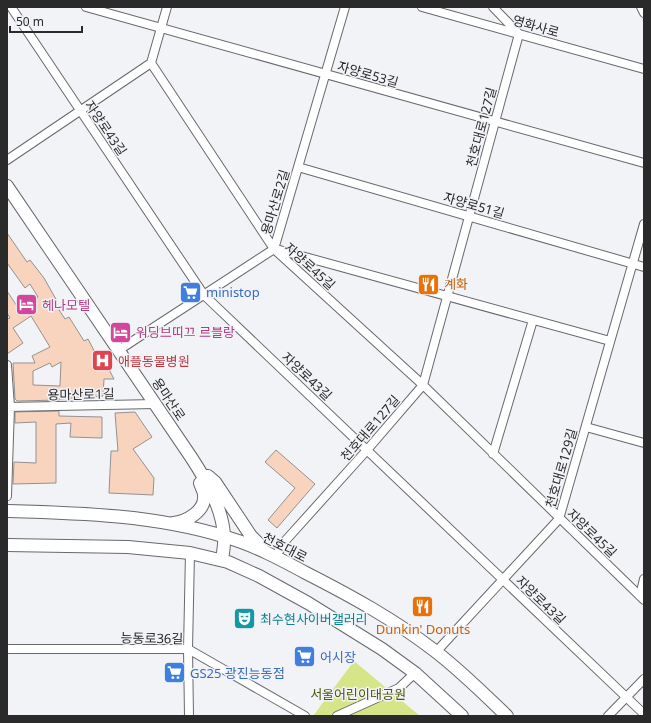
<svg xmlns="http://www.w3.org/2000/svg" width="651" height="723" viewBox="0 0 651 723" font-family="'Noto Sans','Noto Sans KR',sans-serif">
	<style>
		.green { fill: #d7e589 }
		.building { fill: #f8d4bf; stroke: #95918f; fill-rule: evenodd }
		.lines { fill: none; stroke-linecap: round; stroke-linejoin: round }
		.street-casing { stroke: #68696c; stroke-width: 10 }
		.primary-casing { stroke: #68696c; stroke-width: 14 }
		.street { stroke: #fff; stroke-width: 8 }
		.primary { stroke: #fff; stroke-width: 12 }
		.labels { text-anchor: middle; stroke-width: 3; stroke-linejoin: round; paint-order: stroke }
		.street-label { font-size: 13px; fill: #2a2a2b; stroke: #f2f3f7 }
		.food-label { font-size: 13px; fill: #c56008; stroke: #f2f3f7; text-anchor: start }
		.shop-label { font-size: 13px; fill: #366cbe; stroke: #f2f3f7; text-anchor: start }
		.hotel-label { font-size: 13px; fill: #b23c85; stroke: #f2f3f7; text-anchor: start }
		.health-label { font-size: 13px; fill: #be3a42; stroke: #f2f3f7; text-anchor: start }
		.culture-label { font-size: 13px; fill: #0d838f; stroke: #f2f3f7; text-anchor: start }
		.park-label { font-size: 13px; fill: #4e560c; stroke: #f2f3f7 }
	</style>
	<rect width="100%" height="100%" fill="#f2f3f7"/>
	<path class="green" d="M 354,661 L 420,716 L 313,716 Z"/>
	<path class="building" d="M 7,233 L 27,262 L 30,260 L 44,278 L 57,301 L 54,302 L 65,319 L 69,317 L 84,341 L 88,339 L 102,366 L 106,364 L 114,379 L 104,379 L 103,396 L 59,399 L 59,400 L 17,401 L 15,399 L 13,363 L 35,363 L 32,356 L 50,347 L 31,316 L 13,328 L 23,343 L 7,354 L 7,319 L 10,318 L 7,313 L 7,291 L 19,309 L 38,297 L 30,284 L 25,288 L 7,263 ZM 61,362 L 60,386 L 33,385 L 33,371 L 50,363 L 52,367 Z
		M 59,411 L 59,416 L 102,417 L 102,438 L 70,437 L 71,423 L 56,424 L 56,483 L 13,484 L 14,462 L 36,463 L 36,422 L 15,423 L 15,412 Z
		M 135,412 L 152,437 L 133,449 L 154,478 L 153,495 L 109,493 L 111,451 L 118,451 L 115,413 Z
		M 276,450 L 315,484 L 277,528 L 268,520 L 295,488 L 265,462 Z"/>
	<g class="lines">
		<defs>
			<path id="street" d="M 11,7 L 204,295 L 644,714
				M 86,7 L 644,163
				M 422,7 L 644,69
				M 641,7 L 644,13
				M 151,63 L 274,249 L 423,385 L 644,600
				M 7,160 L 151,63 L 167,7
				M 298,167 L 644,267
				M 276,249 L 610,341
				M 119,350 L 274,249 L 345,7
				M 7,365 L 10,407 L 7,496
				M 7,407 L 155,404
				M 586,427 L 644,443
				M 493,454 L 533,320
				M 275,557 L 286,540 L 367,450 L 423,385 L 519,34 L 493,7
				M 640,596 L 644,579
				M 7,649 L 188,649 L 305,716
				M 436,652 L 559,519 L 644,224
				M 189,716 L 188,649 L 190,553
				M 337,716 L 399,688 L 415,673
				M 608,716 L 644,679"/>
			<path id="primary" d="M 7,186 L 191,457 C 206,480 222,507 224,535 C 225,543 223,552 222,560
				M 208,476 L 215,482 L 251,536 L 262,547
				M 7,511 C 80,513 156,515 226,537 C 254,545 280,559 306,573 C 351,596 395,620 435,651 C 461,671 484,694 507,716
				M 173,523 C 186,522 206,511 204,495 C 204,491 201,487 200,483
				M 7,545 L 128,547 L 190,553 L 228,562 L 259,576 L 308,603 L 382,649 L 415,673 L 462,716"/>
		</defs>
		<use href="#street" class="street-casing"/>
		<use href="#primary" class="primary-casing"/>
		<use href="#street" class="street"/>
		<use href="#primary" class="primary"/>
	</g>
	<defs>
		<symbol id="restaurant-square" viewBox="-11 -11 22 22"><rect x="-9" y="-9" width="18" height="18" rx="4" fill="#e8710a" stroke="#f2f3f7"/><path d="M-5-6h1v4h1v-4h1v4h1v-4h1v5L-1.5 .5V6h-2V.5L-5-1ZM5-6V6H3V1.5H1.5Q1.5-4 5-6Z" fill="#fff"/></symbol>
		<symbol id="supermarket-square" viewBox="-11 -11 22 22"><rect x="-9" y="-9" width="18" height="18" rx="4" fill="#3f7fe0" stroke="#f2f3f7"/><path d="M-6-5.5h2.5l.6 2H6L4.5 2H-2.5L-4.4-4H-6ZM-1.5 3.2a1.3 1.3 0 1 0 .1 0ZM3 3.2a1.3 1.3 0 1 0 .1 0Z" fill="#fff"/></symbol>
		<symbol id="hotel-square" viewBox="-11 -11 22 22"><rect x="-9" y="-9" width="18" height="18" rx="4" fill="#d1479c" stroke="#f2f3f7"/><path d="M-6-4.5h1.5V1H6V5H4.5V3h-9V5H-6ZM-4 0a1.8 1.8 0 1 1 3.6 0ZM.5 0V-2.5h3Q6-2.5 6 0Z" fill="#fff"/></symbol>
		<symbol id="hospital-square" viewBox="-11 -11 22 22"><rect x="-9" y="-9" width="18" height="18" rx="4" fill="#e0444e" stroke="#f2f3f7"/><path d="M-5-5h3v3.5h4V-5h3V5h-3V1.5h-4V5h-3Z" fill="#fff"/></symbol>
		<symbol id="theatre-square" viewBox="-11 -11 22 22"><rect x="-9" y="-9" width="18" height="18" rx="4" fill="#0f9aa8" stroke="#f2f3f7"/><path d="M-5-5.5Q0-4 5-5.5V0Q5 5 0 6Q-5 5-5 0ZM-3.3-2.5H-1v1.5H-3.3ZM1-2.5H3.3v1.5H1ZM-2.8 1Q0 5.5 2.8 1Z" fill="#fff"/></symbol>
	</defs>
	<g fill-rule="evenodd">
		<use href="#restaurant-square" x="416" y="272" width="25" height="25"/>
		<use href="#supermarket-square" x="178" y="280" width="25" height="25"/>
		<use href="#hotel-square" x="14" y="292" width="25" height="25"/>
		<use href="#hotel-square" x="108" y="320" width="25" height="25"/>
		<use href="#hospital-square" x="90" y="348" width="25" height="25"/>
		<use href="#restaurant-square" x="410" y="594" width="25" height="25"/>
		<use href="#theatre-square" x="232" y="606" width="25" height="25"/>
		<use href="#supermarket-square" x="292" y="644" width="25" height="25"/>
		<use href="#supermarket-square" x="162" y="660" width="25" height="25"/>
	</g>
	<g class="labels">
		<g class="street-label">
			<text transform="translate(536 26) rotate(16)" y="5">영화사로</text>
			<text transform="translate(368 74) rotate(16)" y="5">자양로53길</text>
			<text transform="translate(481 127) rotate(-75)" y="5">천호대로127길</text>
			<text transform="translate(106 128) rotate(56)" y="5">자양로43길</text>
			<text transform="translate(275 202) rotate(-73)" y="5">용마산로2길</text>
			<text transform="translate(474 205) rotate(16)" y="5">자양로51길</text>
			<text transform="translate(310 266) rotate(42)" y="5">자양로45길</text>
			<text transform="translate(307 376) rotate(43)" y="5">자양로43길</text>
			<text transform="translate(81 394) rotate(-1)" y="5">용마산로1길</text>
			<text transform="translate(169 399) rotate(56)" y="5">용마산로</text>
			<text transform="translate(370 428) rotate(-49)" y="5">천호대로127길</text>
			<text transform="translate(561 468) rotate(-74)" y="5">천호대로129길</text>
			<text transform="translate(592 533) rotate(44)" y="5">자양로45길</text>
			<text transform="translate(285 547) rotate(27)" y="5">천호대로</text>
			<text transform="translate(541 600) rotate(44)" y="5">자양로43길</text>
			<text transform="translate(152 638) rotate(1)" y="5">능동로36길</text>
		</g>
		<g class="food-label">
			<text x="444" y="289">계화</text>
			<text x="423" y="634" text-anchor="middle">Dunkin' Donuts</text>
		</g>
		<g class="shop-label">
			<text x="206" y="297">ministop</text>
			<text x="320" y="662">어시장</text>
			<text x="190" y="678">GS25 광진능동점</text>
		</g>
		<g class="hotel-label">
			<text x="42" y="310">헤나모텔</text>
			<text x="136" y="337">워딩브띠끄 르블랑</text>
		</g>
		<g class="health-label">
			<text x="118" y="366">애플동물병원</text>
		</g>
		<g class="culture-label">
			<text x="260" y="624">최수현사이버갤러리</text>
		</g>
		<g class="park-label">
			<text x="358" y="699">서울어린이대공원</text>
		</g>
	</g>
	<rect width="651" height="723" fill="none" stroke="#2a2a2b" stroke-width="16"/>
	<path d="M10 26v6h72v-6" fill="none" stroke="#2a2a2b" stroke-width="2"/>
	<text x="16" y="26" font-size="12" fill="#2a2a2b" stroke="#f2f3f7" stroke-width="3" paint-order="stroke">50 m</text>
</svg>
